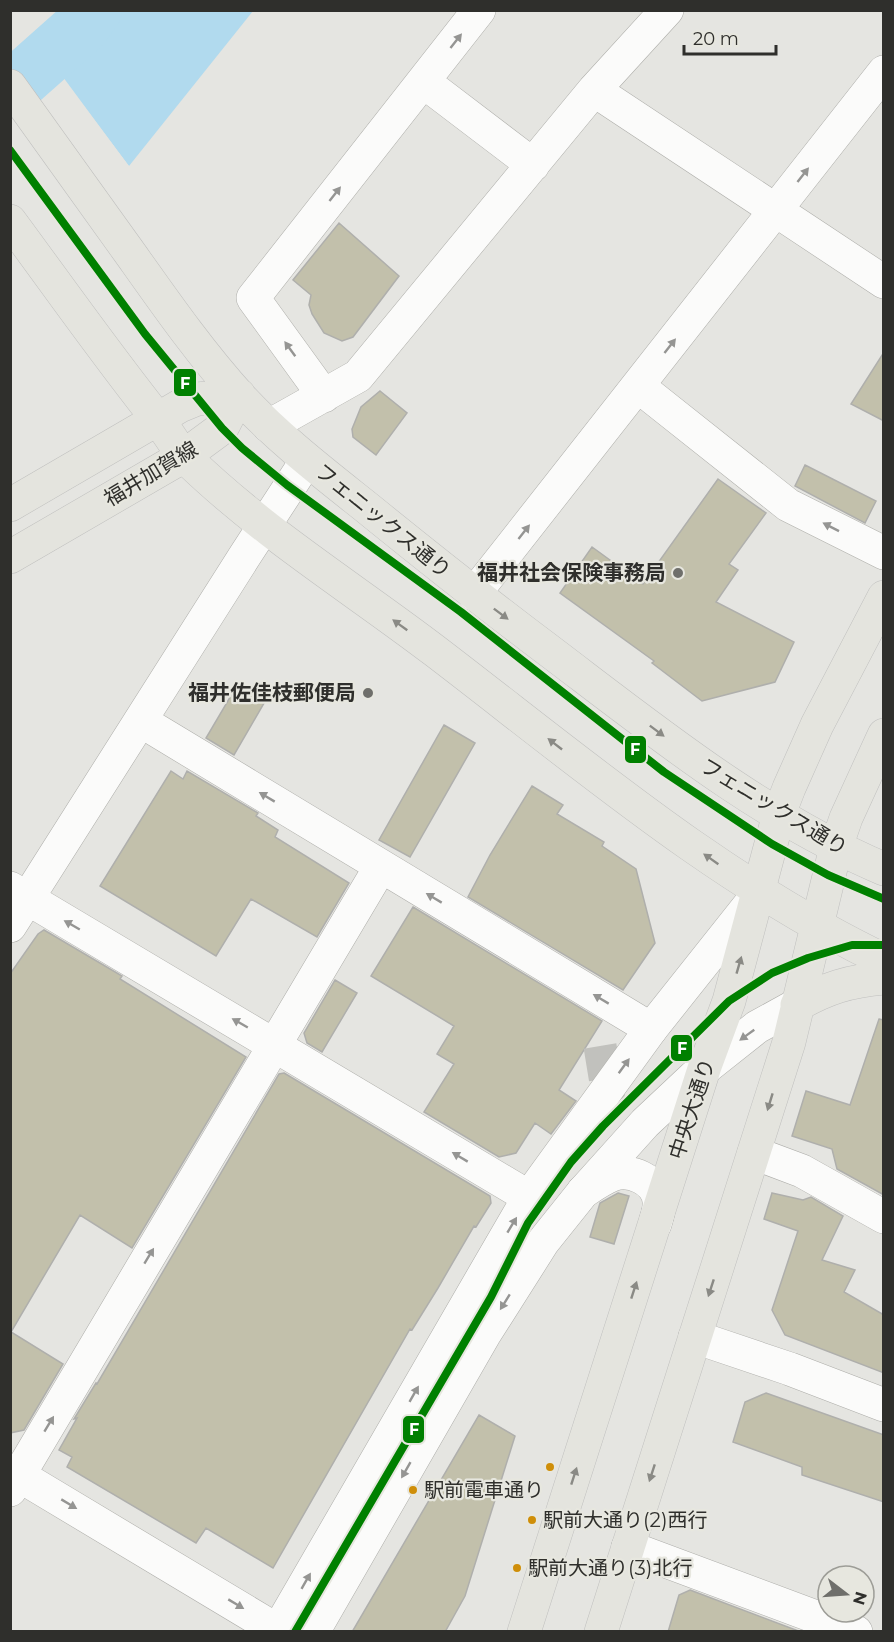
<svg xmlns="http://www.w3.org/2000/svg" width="894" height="1642" viewBox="0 0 894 1642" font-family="Montserrat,'Noto Sans JP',sans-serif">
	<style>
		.water { fill: #b1daee }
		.pier { fill: #e5e5e1 }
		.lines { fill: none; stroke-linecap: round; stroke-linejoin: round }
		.river { stroke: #b1daee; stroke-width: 56 }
		.building { fill: #c2c0ab; stroke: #afafac; stroke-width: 1.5 }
		.street-tunnel { stroke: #c1c1bd; stroke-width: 33; stroke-dasharray: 33 16; stroke-linecap: butt }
		.street-casing { stroke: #adada9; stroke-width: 34 }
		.secondary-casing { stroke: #adada9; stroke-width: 34 }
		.primary-casing { stroke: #c0c0bf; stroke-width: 34 }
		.street { stroke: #fbfbfa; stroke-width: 33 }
		.secondary { stroke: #fbfbfa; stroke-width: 33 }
		.primary { stroke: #e4e4de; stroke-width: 33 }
		.rail-1-casing { stroke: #e7e7df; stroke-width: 12 }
		.rail-1 { stroke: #008000; stroke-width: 8 }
		.oneway { fill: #959593 }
		.oneway2 { fill: #8a8a85 }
		.poi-dot { fill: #6f6f6b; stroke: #e7e7df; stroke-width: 2 }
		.bus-dot { fill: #cf8e09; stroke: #e7e7df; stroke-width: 2 }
		.labels { text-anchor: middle; stroke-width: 4.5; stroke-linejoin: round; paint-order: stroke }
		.bus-label { font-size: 20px; fill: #2f2f2c; stroke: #e7e7df; text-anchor: start }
		.street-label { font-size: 21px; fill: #2f2f2c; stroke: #e7e7df }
		.poi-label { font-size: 21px; font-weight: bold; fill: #2f2f2c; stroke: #e7e7df; text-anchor: end }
		.line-badge { stroke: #e7e7df; stroke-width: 2 }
		.badge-label { font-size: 16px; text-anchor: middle; font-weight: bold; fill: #fff }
	</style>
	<rect width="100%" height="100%" fill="#e5e5e1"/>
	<path class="water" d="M 83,11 L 253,11 L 129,166 L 47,57 Z"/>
	<path class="pier" d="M 46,54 L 131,169 L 127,168 L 45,59 Z"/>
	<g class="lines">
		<path class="river" d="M 10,90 L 81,27 L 94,10"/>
	</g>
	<path class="building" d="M 339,223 L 399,276 L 353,337 L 342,341 L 324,333 L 312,314 L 309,305 L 311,295 L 293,280 Z
		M 884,352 L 884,421 L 851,404 Z
		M 380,391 L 407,413 L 376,455 L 353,437 L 352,429 L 361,407 Z
		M 805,465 L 876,501 L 865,523 L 795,486 Z
		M 718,479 L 766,513 L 729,564 L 738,570 L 716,602 L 794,642 L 775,682 L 702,701 L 652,663 L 654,661 L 560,593 L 592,547 L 643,584 Z
		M 239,682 L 267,698 L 234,755 L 206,738 Z
		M 444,725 L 475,743 L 410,857 L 379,840 Z
		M 171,771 L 183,779 L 187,771 L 258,813 L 256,816 L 278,830 L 275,837 L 349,883 L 317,937 L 251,899 L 216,956 L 100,886 Z
		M 532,786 L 563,805 L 557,814 L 604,842 L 602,846 L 636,869 L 655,943 L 623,990 L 468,897 L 490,855 Z
		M 413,907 L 602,1021 L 559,1090 L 576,1101 L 551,1134 L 535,1123 L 516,1153 L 499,1157 L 424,1112 L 454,1064 L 437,1054 L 454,1026 L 371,976 Z
		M 44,930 L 122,976 L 120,979 L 246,1057 L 132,1248 L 80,1215 L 11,1332 L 63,1364 L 24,1430 L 10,1433 L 10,974 L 38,934 Z
		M 335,980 L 357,993 L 322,1052 L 307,1043 L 304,1033 Z
		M 879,1019 L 884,1020 L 884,1195 L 837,1169 L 832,1149 L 792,1136 L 806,1091 L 850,1105 Z
		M 284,1073 L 490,1196 L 491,1203 L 476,1227 L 474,1226 L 438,1288 L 412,1330 L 410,1329 L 273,1568 L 206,1528 L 196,1543 L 67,1467 L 72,1457 L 59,1450 L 77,1418 L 74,1419 L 96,1383 L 97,1384 L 279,1074 Z
		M 618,1193 L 629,1196 L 614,1244 L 590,1237 L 600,1203 Z
		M 772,1193 L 803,1200 L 811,1197 L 843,1216 L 822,1260 L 855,1270 L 844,1292 L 884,1315 L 884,1373 L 785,1335 L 772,1310 L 798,1231 L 764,1219 Z
		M 766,1393 L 884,1435 L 884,1502 L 802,1475 L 802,1467 L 733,1442 L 745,1402 Z
		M 479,1415 L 515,1436 L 465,1596 L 445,1632 L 352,1632 Z
		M 690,1590 L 801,1632 L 668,1632 L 679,1595 Z"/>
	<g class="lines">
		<path class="street-tunnel" d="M 600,1046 L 609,1101"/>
		<defs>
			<path id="street" d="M 424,82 L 533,165
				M 594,90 L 884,282
				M 638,386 L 788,505 L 884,553
				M 324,396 L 253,298 L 479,10
				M 269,426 L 358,376 L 594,90 L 667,10
				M 474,594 L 884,72
				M 141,721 L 651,1029
				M 10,888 L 529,1197
				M 10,926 L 244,557 L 307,460
				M 754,1153 L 802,1171 L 884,1217
				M 583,1192 C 592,1186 602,1179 612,1175 C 630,1168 657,1180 659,1201 C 660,1209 657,1216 655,1224
				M 695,1337 L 790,1369 L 884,1405
				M 10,1470 L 280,1632
				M 10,1490 L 381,866
				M 628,1547 L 856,1632"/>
			<path id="secondary" d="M 277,1632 L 529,1197 L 651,1029 L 759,893
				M 313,1632 L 484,1335 L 543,1242 L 583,1192 L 645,1123 L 694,1077 L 757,1027 L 797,1005"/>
			<path id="primary" d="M 10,86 C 51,143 91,199 132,256 C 166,304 201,354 241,398 C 280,440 326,475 371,511 C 424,554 477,596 531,637 C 643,721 754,814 884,869
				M 10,221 C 58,286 105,353 156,417 C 167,430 175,447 187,459 C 262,532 351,587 435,651 C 579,761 719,881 884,960
				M 10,505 L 180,406 L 197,399 L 239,395
				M 10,557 L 184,456 L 222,428 L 239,395
				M 797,1005 C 827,988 849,981 884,978
				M 524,1632 L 705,1066 L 729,1001 L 779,814 L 789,788 L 817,725 L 884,597
				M 601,1632 L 789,1042 L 836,847 L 846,818 L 884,735"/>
		</defs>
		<use href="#street" class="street-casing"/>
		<use href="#secondary" class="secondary-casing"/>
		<use href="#primary" class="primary-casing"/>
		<use href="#street" class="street"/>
		<use href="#secondary" class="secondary"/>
		<use href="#primary" class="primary"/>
		<defs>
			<path id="rail-1" d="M 10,150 L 145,334 L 222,428 L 242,448 L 287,485 L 461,612 L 664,772 L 772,844 L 828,875 L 884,899
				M 295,1632 L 491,1297 L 528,1223 L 571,1162 L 603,1126 L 729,1001 L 772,973 L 808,958 L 852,945 L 884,945"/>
		</defs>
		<use href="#rail-1" class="rail-1-casing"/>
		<use href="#rail-1" class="rail-1"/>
	</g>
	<defs><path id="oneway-solid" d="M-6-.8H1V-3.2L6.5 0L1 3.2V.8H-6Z" transform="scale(1.5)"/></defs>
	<g class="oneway">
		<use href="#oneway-solid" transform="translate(456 41) rotate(-52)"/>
		<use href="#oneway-solid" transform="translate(803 175) rotate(-52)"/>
		<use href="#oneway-solid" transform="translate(335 194) rotate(-52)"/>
		<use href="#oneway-solid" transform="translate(670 346) rotate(-52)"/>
		<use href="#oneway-solid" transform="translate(290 349) rotate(-126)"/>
		<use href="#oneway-solid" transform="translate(831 527) rotate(-153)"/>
		<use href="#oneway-solid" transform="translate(524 532) rotate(-52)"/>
		<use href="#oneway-solid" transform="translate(267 797) rotate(-149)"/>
		<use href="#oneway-solid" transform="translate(434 898) rotate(-149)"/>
		<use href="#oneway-solid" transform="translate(72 925) rotate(-150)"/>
		<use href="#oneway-solid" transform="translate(601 999) rotate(-149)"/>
		<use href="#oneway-solid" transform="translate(240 1023) rotate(-150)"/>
		<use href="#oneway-solid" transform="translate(747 1035) rotate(144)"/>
		<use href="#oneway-solid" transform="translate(624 1066) rotate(-54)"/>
		<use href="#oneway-solid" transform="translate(460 1157) rotate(-149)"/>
		<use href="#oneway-solid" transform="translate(512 1225) rotate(-59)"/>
		<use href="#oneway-solid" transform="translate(149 1256) rotate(-59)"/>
		<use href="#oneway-solid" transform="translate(505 1302) rotate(122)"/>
		<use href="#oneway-solid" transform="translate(414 1394) rotate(-60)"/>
		<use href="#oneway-solid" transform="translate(49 1424) rotate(-59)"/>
		<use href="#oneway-solid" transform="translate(406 1470) rotate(120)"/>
		<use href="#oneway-solid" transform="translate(69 1504) rotate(31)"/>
		<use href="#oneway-solid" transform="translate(306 1581) rotate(-60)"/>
		<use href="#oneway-solid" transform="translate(236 1604) rotate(31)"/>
	</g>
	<g class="oneway2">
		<use href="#oneway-solid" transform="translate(501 614) rotate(37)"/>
		<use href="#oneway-solid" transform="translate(400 625) rotate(-144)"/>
		<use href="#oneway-solid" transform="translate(657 731) rotate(37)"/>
		<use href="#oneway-solid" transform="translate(555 744) rotate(-142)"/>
		<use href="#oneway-solid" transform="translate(711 859) rotate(-145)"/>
		<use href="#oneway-solid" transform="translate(739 965) rotate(-74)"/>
		<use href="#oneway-solid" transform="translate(770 1102) rotate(107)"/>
		<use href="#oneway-solid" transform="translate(711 1288) rotate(108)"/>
		<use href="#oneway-solid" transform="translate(634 1290) rotate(-72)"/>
		<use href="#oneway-solid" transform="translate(652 1473) rotate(108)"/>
		<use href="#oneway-solid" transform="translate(574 1476) rotate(-72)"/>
	</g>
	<g class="poi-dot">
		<circle cx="678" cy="573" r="6"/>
		<circle cx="368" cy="693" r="6"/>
	</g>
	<g class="bus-dot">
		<circle cx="550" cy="1467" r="5"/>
		<circle cx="413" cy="1490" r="5"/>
		<circle cx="532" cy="1520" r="5"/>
		<circle cx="517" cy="1568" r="5"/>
	</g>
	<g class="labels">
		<g class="bus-label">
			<text x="424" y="1497">駅前電車通り</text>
			<text x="543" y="1527">駅前大通り(2)西行</text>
			<text x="528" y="1575">駅前大通り(3)北行</text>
		</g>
		<g class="street-label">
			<text transform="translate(151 474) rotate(-31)" y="7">福井加賀線</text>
			<text transform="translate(383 521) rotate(39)" y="7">フェニックス通り</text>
			<text transform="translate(774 807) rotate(31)" y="7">フェニックス通り</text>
			<text transform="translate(692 1109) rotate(-72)" y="7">中央大通り</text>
		</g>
		<g class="poi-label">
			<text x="666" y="580">福井社会保険事務局</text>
			<text x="356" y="700">福井佐佳枝郵便局</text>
		</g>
	</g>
	<g class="line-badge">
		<rect x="173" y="368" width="24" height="29" rx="6" fill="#008000"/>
		<rect x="624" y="735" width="23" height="29" rx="6" fill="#008000"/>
		<rect x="670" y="1034" width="23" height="28" rx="6" fill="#008000"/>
		<rect x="402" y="1415" width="23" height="29" rx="6" fill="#008000"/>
	</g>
	<g class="badge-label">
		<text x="185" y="389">F</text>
		<text x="635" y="755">F</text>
		<text x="682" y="1054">F</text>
		<text x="414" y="1435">F</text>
	</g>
	<rect width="894" height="1642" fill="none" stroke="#2f2f2c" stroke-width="24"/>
	<g transform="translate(846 1594) rotate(107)"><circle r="28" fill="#e7e7df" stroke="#9d9d97" stroke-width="1.5"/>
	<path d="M0-4.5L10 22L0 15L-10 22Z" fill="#6f6f6b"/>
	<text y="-9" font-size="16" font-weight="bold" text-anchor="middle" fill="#2f2f2c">N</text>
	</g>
	<path d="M684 45v9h92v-9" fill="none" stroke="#2f2f2c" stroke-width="3"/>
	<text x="693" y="45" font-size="18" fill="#2f2f2c" stroke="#e7e7df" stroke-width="4.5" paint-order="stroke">20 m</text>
</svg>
